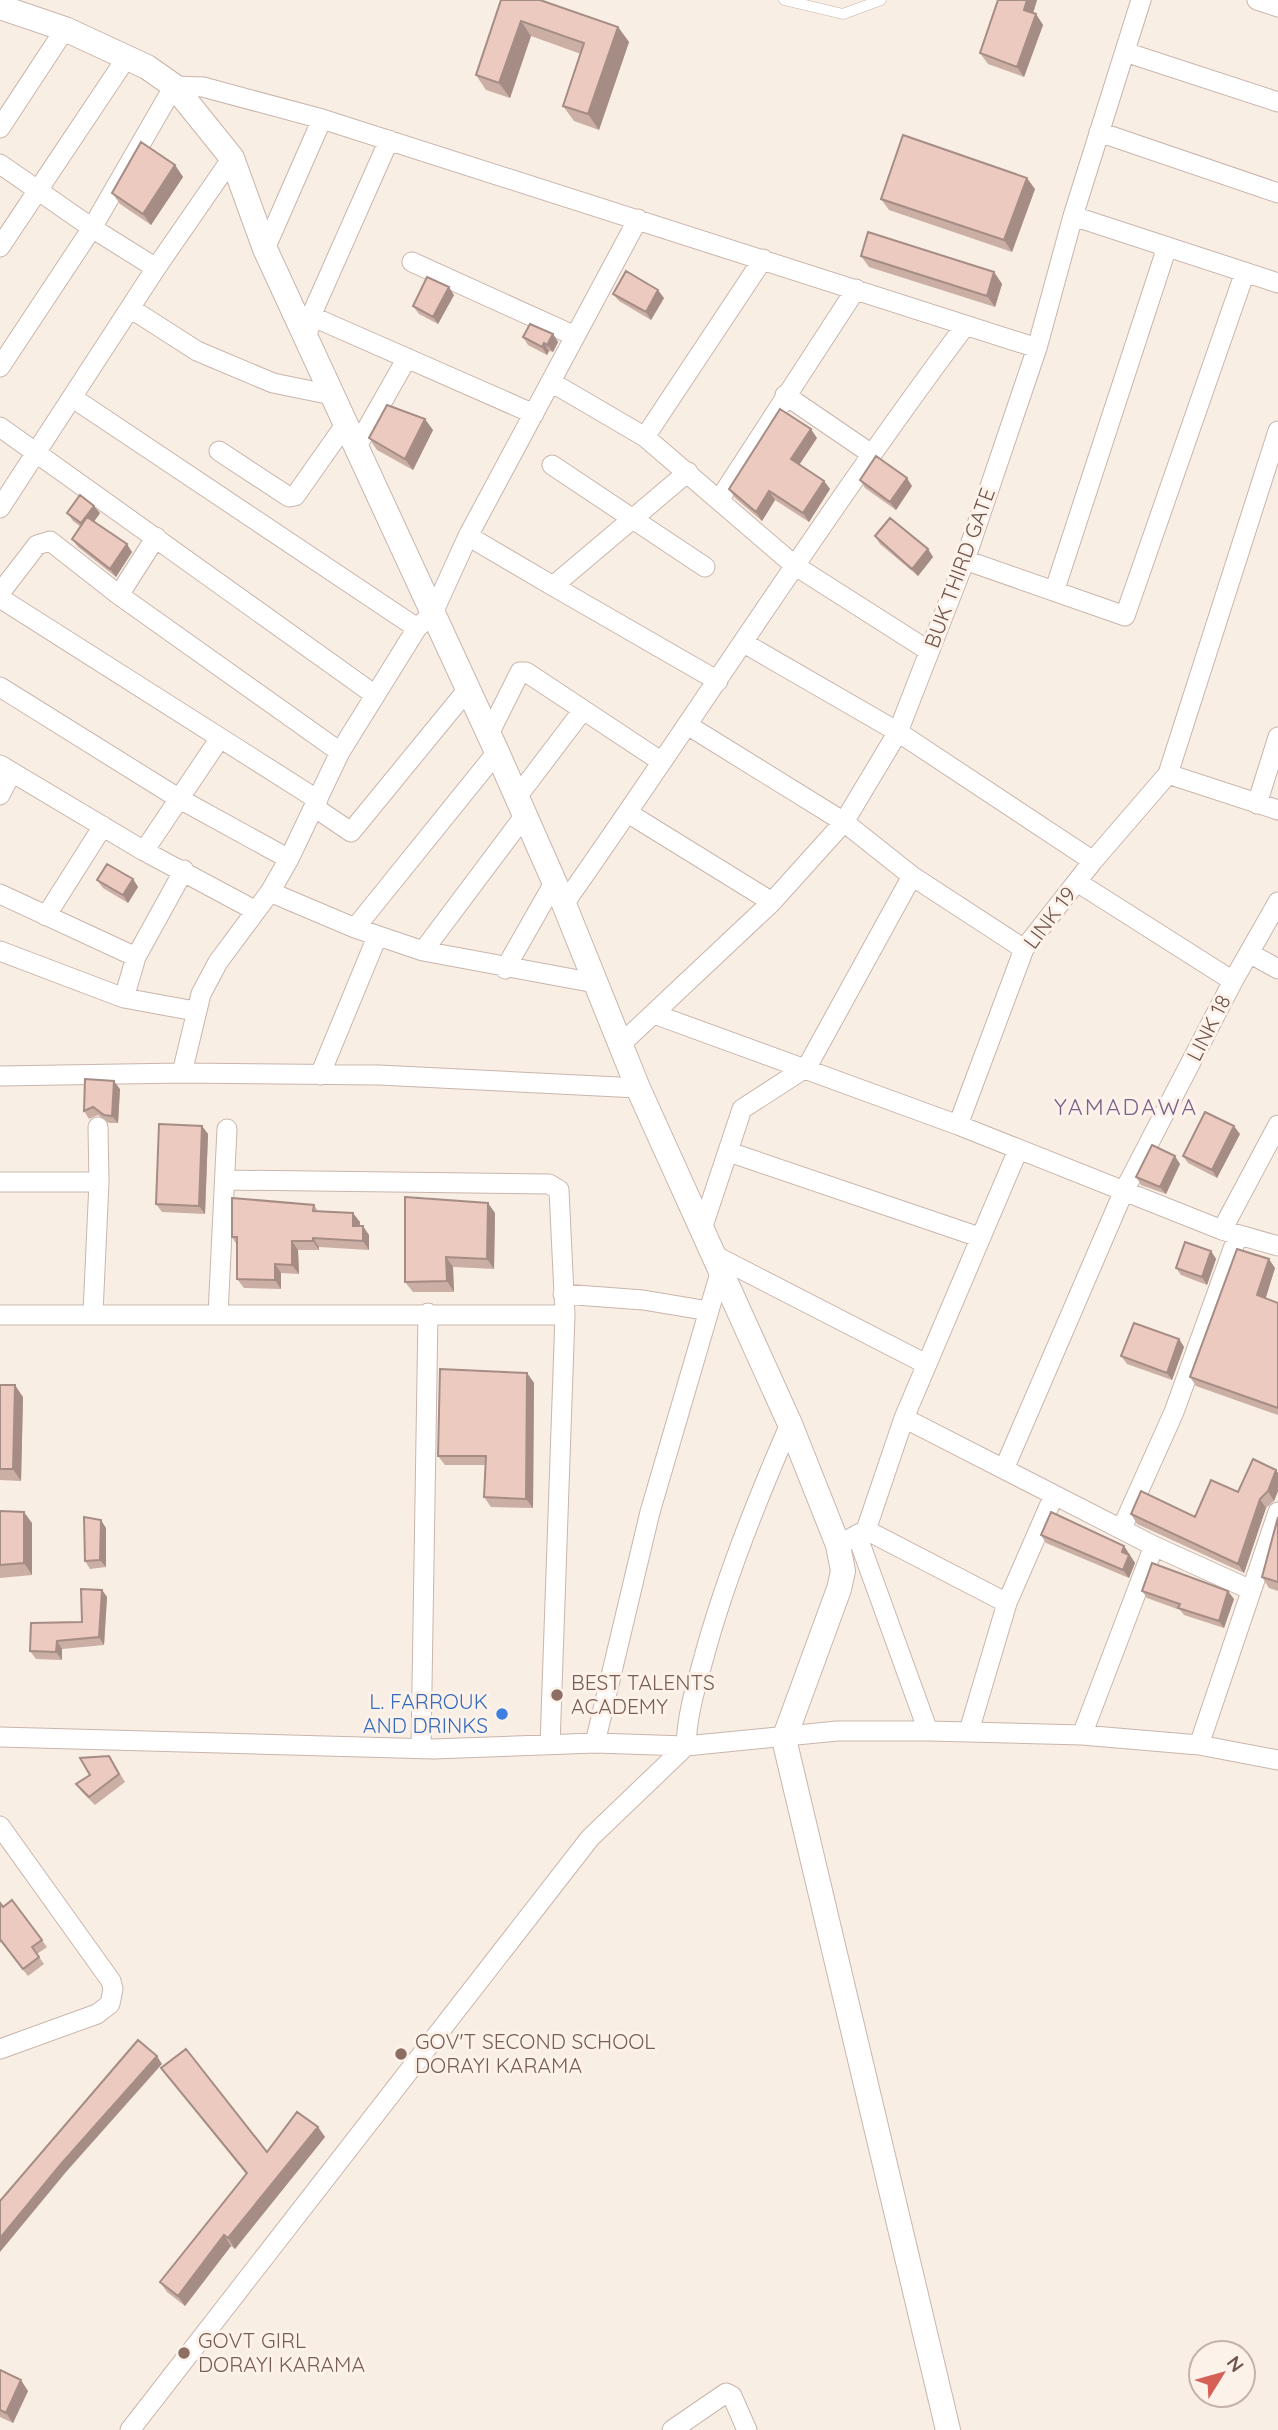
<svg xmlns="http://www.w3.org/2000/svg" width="1278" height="2430" viewBox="0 0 1278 2430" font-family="Quicksand,sans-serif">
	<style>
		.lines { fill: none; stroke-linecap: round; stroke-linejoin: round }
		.service-casing { stroke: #c9b5ac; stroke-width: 11 }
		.minor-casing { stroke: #c9b5ac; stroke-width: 21 }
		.tertiary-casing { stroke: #c9b5ac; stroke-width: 26 }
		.service { stroke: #fff; stroke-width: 10 }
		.minor { stroke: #fff; stroke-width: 19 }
		.tertiary { stroke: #fff; stroke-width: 24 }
		.wall { fill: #cbaea4 }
		.shaded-wall { fill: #a58d86 }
		.building { fill: #eccabf; stroke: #a58d86; stroke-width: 2 }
		.education-dot { fill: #8d6e63; stroke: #fdf2ea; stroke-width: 2.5 }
		.shop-dot { fill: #3f7fe0; stroke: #fdf2ea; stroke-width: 2.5 }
		.labels { text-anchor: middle; stroke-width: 6; stroke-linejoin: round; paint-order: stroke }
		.street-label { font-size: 21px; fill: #6f544d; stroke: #fdf2ea }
		.education-label { font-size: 21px; fill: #785e54; stroke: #fdf2ea; text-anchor: start }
		.shop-label { font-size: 21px; fill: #366cbe; stroke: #fdf2ea; text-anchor: end }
		.neighbourhood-label { font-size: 23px; letter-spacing: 2px; fill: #79658c; stroke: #fdf2ea }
	</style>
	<rect width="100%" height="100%" fill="#f9eee4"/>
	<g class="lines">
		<defs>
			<path id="service" d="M 784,0 L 843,14 L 881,0"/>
			<path id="minor" d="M 1257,0 L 1278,7
				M 1125,52 L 1278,102
				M 0,128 L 65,29
				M 1099,132 L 1278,193
				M 0,164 L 92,228 L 156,268
				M 1073,216 L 1278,283
				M 0,247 L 127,57
				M 265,249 L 322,119
				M 412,262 L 575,336
				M 130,308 L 197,351 L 273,383 L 332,395
				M 311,316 L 534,414
				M 309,329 L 311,316 L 389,140
				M 0,367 L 92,228 L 174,86 L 203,87 L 322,119 L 1037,348
				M 551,382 L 645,437 L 794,565 L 929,651
				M 785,395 L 870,453
				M 73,398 L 417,628
				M 0,427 L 375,695
				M 645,437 L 763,259
				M 356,448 L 407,358
				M 219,451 L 289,497 L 295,496 L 345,425
				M 552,465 L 705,567
				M 719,500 L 856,289
				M 0,508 L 156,268 L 232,158
				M 468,536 L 553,586 L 688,472
				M 965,560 L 1125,616 L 1245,272
				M 553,586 L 718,681
				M 1055,589 L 1167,247
				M 0,593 L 37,545 L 50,541 L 119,595 L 156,537
				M 119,595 L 340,752
				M 0,598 L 318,800
				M 744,643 L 898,732 L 1093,861
				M 0,687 L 178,798 L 289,859
				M 689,726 L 844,822 L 912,876 L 1024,949
				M 489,734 L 520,672 L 526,672 L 662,762
				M 0,765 L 144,851 L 256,911
				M 1168,774 L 1278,810
				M 0,795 L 12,772
				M 517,797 L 583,710
				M 1257,804 L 1278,737
				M 314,807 L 351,832 L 468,689
				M 628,813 L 772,902
				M 144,851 L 220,738
				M 1077,882 L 1233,981
				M 270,892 L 355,928 L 423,951 L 595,983
				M 0,894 L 136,957
				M 564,904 C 699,712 824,514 965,326
				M 46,916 L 103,826
				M 355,928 L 497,752
				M 0,951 L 124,998 L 195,1011
				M 423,951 L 525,815
				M 1249,953 L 1278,969
				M 505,969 L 554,883
				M 124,998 L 136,957 L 184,870
				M 654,1014 L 958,1125 L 1222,1230 L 1278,1246
				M 621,1044 L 772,902 L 844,822 L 898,732 L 965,560 L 1037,348 L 1073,216 L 1141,0
				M 320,1075 L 377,937
				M 0,1076 L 182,1073
				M 638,1088 L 379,1075 L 182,1073 L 201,994 L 218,962 L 270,892 L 289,859 L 340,752 L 417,628 L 433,613 L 468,536 L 638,219
				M 958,1125 L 1024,949 L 1093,861 L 1168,774 L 1278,431
				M 729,1152 L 979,1237
				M 225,1180 L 549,1184 L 559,1190 L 565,1315 L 550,1745
				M 0,1182 L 99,1182
				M 702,1229 L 742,1109 L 807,1067 L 912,876
				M 1222,1230 L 1278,1125
				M 712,1254 L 926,1364
				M 563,1294 L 643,1300 L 709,1311
				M 93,1313 L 99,1182 L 98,1127
				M 0,1315 L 565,1315
				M 218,1315 L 227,1129
				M 904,1418 L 1154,1546 L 1251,1590
				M 1004,1469 L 1123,1193 L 1233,981 L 1278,902
				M 1122,1528 L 1174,1412 L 1238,1235
				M 866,1530 L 1007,1603
				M 857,1535 L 928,1731
				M 838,1545 L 866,1530 L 904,1418 L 1018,1150
				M 969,1731 L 1007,1603 L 1054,1495
				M 1082,1735 L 1154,1546
				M 0,1737 L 433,1749 L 595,1743 L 686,1746 L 837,1731 L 928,1731 L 1082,1735 L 1199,1745 L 1278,1760
				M 595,1743 L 650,1512 L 720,1273
				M 1199,1745 L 1278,1512
				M 421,1749 L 428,1313
				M 0,1826 L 111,1981 L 113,1989 L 110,2004 L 97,2014 L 0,2049
				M 130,2430 L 590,1838 L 686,1746 C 687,1711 698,1680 707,1646 C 729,1569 758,1497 790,1424
				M 672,2430 L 726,2393 L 732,2396 L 747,2430"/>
			<path id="tertiary" d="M 0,7 L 65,29 L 147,67 L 174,86 L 232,158 L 265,249 L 497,752 L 564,904 L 638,1088 L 790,1424 L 838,1545 L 843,1571 L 839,1589 L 784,1739 L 948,2430"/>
		</defs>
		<use href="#service" class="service-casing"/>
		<use href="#minor" class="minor-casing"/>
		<use href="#tertiary" class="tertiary-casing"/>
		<use href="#service" class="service"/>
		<use href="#minor" class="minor"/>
		<use href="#tertiary" class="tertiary"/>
	</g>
	<path class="wall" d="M 501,0 L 618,27 L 629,42 L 599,130 L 574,121 L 563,106 L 581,54 L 531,36 L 510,98 L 486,90 L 476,75 Z
		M 998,0 L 1037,0 L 1033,13 L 1036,14 L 1043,25 L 1024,77 L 988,64 L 980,53 Z
		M 175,165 L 183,177 L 151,225 L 120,204 L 112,193 Z
		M 1035,189 L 1012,252 L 889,210 L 881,199 Z
		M 861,256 L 994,272 L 1002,284 L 995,307 L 869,267 Z
		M 613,294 L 664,298 L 651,320 L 619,301 Z
		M 454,295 L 438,324 L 419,314 L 413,306 Z
		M 553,334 L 558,342 L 553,352 L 549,351 L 547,355 L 528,345 L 523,337 Z
		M 433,430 L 413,470 L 377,450 L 369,438 Z
		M 817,438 L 799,465 L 824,481 L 830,489 L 809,522 L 775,500 L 762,521 L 735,498 L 729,489 Z
		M 860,480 L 912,486 L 896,510 L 865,488 Z
		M 67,513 L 100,513 L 94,522 L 132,552 L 116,577 L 78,547 L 72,539 L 81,527 L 73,521 Z
		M 875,536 L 928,549 L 933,557 L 918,576 L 880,544 Z
		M 133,879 L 138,887 L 128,903 L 103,888 L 97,880 Z
		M 120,1089 L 118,1123 L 109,1123 L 98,1115 L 89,1119 L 84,1111 Z
		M 202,1126 L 208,1134 L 205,1214 L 162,1212 L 156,1204 Z
		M 1240,1134 L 1217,1178 L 1188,1163 L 1183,1156 Z
		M 1180,1164 L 1166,1194 L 1141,1185 L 1136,1177 Z
		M 314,1205 L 318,1211 L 360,1222 L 359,1226 L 369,1235 L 369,1250 L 319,1247 L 319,1250 L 298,1250 L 299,1274 L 281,1273 L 281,1289 L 244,1288 L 237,1279 L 237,1245 L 232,1237 Z
		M 495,1213 L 494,1269 L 453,1267 L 454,1292 L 413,1292 L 405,1282 Z
		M 1211,1251 L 1216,1259 L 1207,1285 L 1181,1275 L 1176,1268 Z
		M 1275,1268 L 1265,1298 L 1278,1303 L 1278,1415 L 1196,1386 L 1190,1377 Z
		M 1179,1339 L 1184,1347 L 1172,1380 L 1127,1364 L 1121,1356 Z
		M 527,1373 L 534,1383 L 533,1508 L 491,1507 L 484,1497 L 485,1465 L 445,1465 L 438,1456 Z
		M 0,1385 L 23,1397 L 21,1481 L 0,1480 Z
		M 1276,1470 L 1278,1473 L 1278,1491 L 1274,1501 L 1266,1508 L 1244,1573 L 1137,1524 L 1131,1514 L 1195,1517 Z
		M 0,1511 L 32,1523 L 32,1575 L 0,1578 Z
		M 1278,1517 L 1278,1591 L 1269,1588 L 1262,1577 Z
		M 106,1528 L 106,1567 L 90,1569 L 85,1561 Z
		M 1041,1535 L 1124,1546 L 1135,1563 L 1129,1578 L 1046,1543 Z
		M 102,1590 L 107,1597 L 104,1645 L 62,1649 L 62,1660 L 36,1659 L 30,1651 L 82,1622 Z
		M 1142,1591 L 1234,1599 L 1224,1628 L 1184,1615 L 1180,1610 L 1147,1598 Z
		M 109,1756 L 125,1782 L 95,1805 L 82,1792 L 76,1784 L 90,1775 Z
		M 12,1900 L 47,1947 L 37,1954 L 44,1964 L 28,1976 L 1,1942 L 0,1943 L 0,1903 L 3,1907 Z
		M 161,2068 L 267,2152 L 318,2127 L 325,2137 L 235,2249 L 231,2246 L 185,2306 L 167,2292 L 160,2282 L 246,2174 Z
		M 0,2370 L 28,2391 L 13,2423 L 0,2417 Z"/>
	<path class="shaded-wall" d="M 1027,0 L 1037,0 L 1031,20 L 1024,10 Z
		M 1036,14 L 1043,25 L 1024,77 L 1017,67 Z
		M 521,21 L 531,36 L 510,98 L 499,83 Z
		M 618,27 L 629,42 L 599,130 L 588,114 Z
		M 175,165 L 183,177 L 151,225 L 143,214 Z
		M 1027,178 L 1035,189 L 1012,252 L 1004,240 Z
		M 994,272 L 1002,284 L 995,307 L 987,296 Z
		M 449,287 L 454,295 L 438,324 L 433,317 Z
		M 658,290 L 664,298 L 651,320 L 646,312 Z
		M 553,334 L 558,342 L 553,352 L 547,345 Z
		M 544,343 L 549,351 L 547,355 L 542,347 Z
		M 425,419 L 433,430 L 413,470 L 405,459 Z
		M 811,429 L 817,438 L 797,468 L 791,459 Z
		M 907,478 L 912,486 L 896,510 L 890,502 Z
		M 824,481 L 830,489 L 809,522 L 803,513 Z
		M 769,491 L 775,500 L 762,521 L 756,512 Z
		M 94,506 L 100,513 L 87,531 L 81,523 Z
		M 127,544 L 132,552 L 116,577 L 110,569 Z
		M 928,549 L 933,557 L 918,576 L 912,569 Z
		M 133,879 L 138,887 L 128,903 L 123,895 Z
		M 114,1081 L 120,1089 L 118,1123 L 112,1116 Z
		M 202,1126 L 208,1134 L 205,1214 L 199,1206 Z
		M 1234,1126 L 1240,1134 L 1217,1178 L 1212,1170 Z
		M 1175,1156 L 1180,1164 L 1166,1194 L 1160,1187 Z
		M 488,1203 L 495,1213 L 494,1269 L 487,1259 Z
		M 353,1213 L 360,1222 L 359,1235 L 353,1226 Z
		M 363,1226 L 369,1235 L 369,1250 L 363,1241 Z
		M 313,1238 L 319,1247 L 319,1250 L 313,1241 Z
		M 292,1241 L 298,1250 L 299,1274 L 292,1265 Z
		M 1211,1251 L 1216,1259 L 1207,1285 L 1202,1277 Z
		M 446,1257 L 453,1267 L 454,1292 L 447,1281 Z
		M 1269,1259 L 1275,1268 L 1264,1304 L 1257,1295 Z
		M 275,1264 L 281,1273 L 281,1289 L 275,1280 Z
		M 1179,1339 L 1184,1347 L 1172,1380 L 1167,1373 Z
		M 527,1373 L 534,1383 L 533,1508 L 526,1499 Z
		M 15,1385 L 23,1397 L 21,1481 L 13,1469 Z
		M 1276,1470 L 1278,1473 L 1278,1491 L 1274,1501 L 1268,1491 Z
		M 1260,1499 L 1266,1508 L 1244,1573 L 1238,1564 Z
		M 24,1512 L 32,1523 L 32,1575 L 24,1563 Z
		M 101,1520 L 106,1528 L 106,1567 L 100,1560 Z
		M 1124,1546 L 1135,1563 L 1129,1578 L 1123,1570 L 1122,1552 Z
		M 102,1590 L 107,1597 L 104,1645 L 99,1637 Z
		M 1228,1591 L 1234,1599 L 1224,1628 L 1219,1621 Z
		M 57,1641 L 62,1649 L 62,1660 L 56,1652 Z
		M 157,2056 L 162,2064 L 66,2172 L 0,2252 L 0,2238 L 61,2164 Z
		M 318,2127 L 325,2137 L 235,2249 L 228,2238 Z
		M 224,2235 L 231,2246 L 185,2306 L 178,2296 Z
		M 21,2380 L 28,2391 L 13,2423 L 6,2413 Z"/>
	<path class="building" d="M 501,0 L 540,0 L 618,27 L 588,114 L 563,106 L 584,43 L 521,21 L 499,83 L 476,75 Z
		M 998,0 L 1027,0 L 1024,10 L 1036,14 L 1017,67 L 980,53 Z
		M 903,135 L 1027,178 L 1004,240 L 881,199 Z
		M 141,142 L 175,165 L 143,214 L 112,193 Z
		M 868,232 L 994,272 L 987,296 L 861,256 Z
		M 626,271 L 658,290 L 646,312 L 613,294 Z
		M 427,277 L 449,287 L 433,317 L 413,306 Z
		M 530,324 L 553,334 L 547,345 L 544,343 L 542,347 L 523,337 Z
		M 387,405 L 425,419 L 405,459 L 369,438 Z
		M 780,409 L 811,429 L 791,459 L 824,481 L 803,513 L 769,491 L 756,512 L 729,489 Z
		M 876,456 L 907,478 L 890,502 L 860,480 Z
		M 80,495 L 94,506 L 81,523 L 67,513 Z
		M 87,517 L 127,544 L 110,569 L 72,539 Z
		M 890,518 L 928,549 L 912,569 L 875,536 Z
		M 107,864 L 133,879 L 123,895 L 97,880 Z
		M 85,1079 L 114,1081 L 112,1116 L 104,1115 L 93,1107 L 84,1111 Z
		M 1205,1112 L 1234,1126 L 1212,1170 L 1183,1156 Z
		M 159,1124 L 202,1126 L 199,1206 L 156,1204 Z
		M 1152,1145 L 1175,1156 L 1160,1187 L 1136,1177 Z
		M 405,1197 L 488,1203 L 487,1259 L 446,1257 L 447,1281 L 405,1282 Z
		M 232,1198 L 314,1205 L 313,1211 L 353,1213 L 353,1226 L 363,1226 L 363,1241 L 313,1238 L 313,1241 L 292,1241 L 292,1265 L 275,1264 L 275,1280 L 237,1279 L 237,1237 L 232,1237 Z
		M 1185,1242 L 1211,1251 L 1202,1277 L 1176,1268 Z
		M 1237,1249 L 1269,1259 L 1257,1295 L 1278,1303 L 1278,1408 L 1190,1377 Z
		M 1134,1323 L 1179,1339 L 1167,1373 L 1121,1356 Z
		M 440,1369 L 527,1373 L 526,1499 L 484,1497 L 486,1456 L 438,1456 Z
		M 0,1385 L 15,1385 L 13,1469 L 0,1469 Z
		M 1253,1459 L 1276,1470 L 1268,1491 L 1260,1499 L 1238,1564 L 1131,1514 L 1141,1491 L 1195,1517 L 1211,1480 L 1238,1492 Z
		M 0,1511 L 24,1512 L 24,1563 L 0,1565 Z
		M 1051,1512 L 1124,1546 L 1122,1552 L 1129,1555 L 1123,1570 L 1041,1535 Z
		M 84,1517 L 101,1520 L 100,1560 L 85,1561 Z
		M 1278,1517 L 1278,1582 L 1262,1577 Z
		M 1152,1563 L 1228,1591 L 1219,1621 L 1178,1608 L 1180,1604 L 1142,1591 Z
		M 81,1589 L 102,1590 L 99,1637 L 57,1641 L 56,1652 L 30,1651 L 31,1623 L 82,1622 Z
		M 109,1756 L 119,1774 L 89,1797 L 76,1784 L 90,1775 L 80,1758 Z
		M 12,1900 L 42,1940 L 32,1947 L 39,1957 L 23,1969 L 0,1939 L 0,1903 L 3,1907 Z
		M 138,2040 L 157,2056 L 61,2164 L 0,2238 L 0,2201 Z
		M 186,2049 L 267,2152 L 297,2112 L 318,2127 L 228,2238 L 224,2235 L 178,2296 L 160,2282 L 247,2173 L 161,2068 Z
		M 0,2370 L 21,2380 L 6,2413 L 0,2410 Z"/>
	<g class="education-dot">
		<circle cx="557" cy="1695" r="7"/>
		<circle cx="401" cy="2054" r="7"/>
		<circle cx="184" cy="2353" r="7"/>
	</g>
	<circle class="shop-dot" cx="502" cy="1714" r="7"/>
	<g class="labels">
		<g class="street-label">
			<text transform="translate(960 568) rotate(-70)" y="7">BUK THIRD GATE</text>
			<text transform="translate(1050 918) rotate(-53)" y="7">LINK 19</text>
			<text transform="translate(1209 1028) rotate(-63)" y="7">LINK 18</text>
		</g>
		<g class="education-label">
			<text x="571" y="1690">BEST TALENTS<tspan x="571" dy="24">ACADEMY</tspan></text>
			<text x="415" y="2049">GOV'T SECOND SCHOOL<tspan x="415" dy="24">DORAYI KARAMA</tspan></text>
			<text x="198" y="2348">GOVT GIRL<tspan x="198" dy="24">DORAYI KARAMA</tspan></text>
		</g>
		<g class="shop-label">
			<text x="488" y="1709">L. FARROUK<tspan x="488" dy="24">AND DRINKS</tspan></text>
		</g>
		<g class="neighbourhood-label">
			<text x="1126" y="1115">YAMADAWA</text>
		</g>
	</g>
	<g transform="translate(1222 2374) rotate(53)"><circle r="33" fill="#fdf2ea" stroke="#c4b3ab" stroke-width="2"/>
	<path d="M0-5L12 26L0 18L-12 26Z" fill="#d66056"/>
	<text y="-10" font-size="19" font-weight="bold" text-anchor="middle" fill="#6f544d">N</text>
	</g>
</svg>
